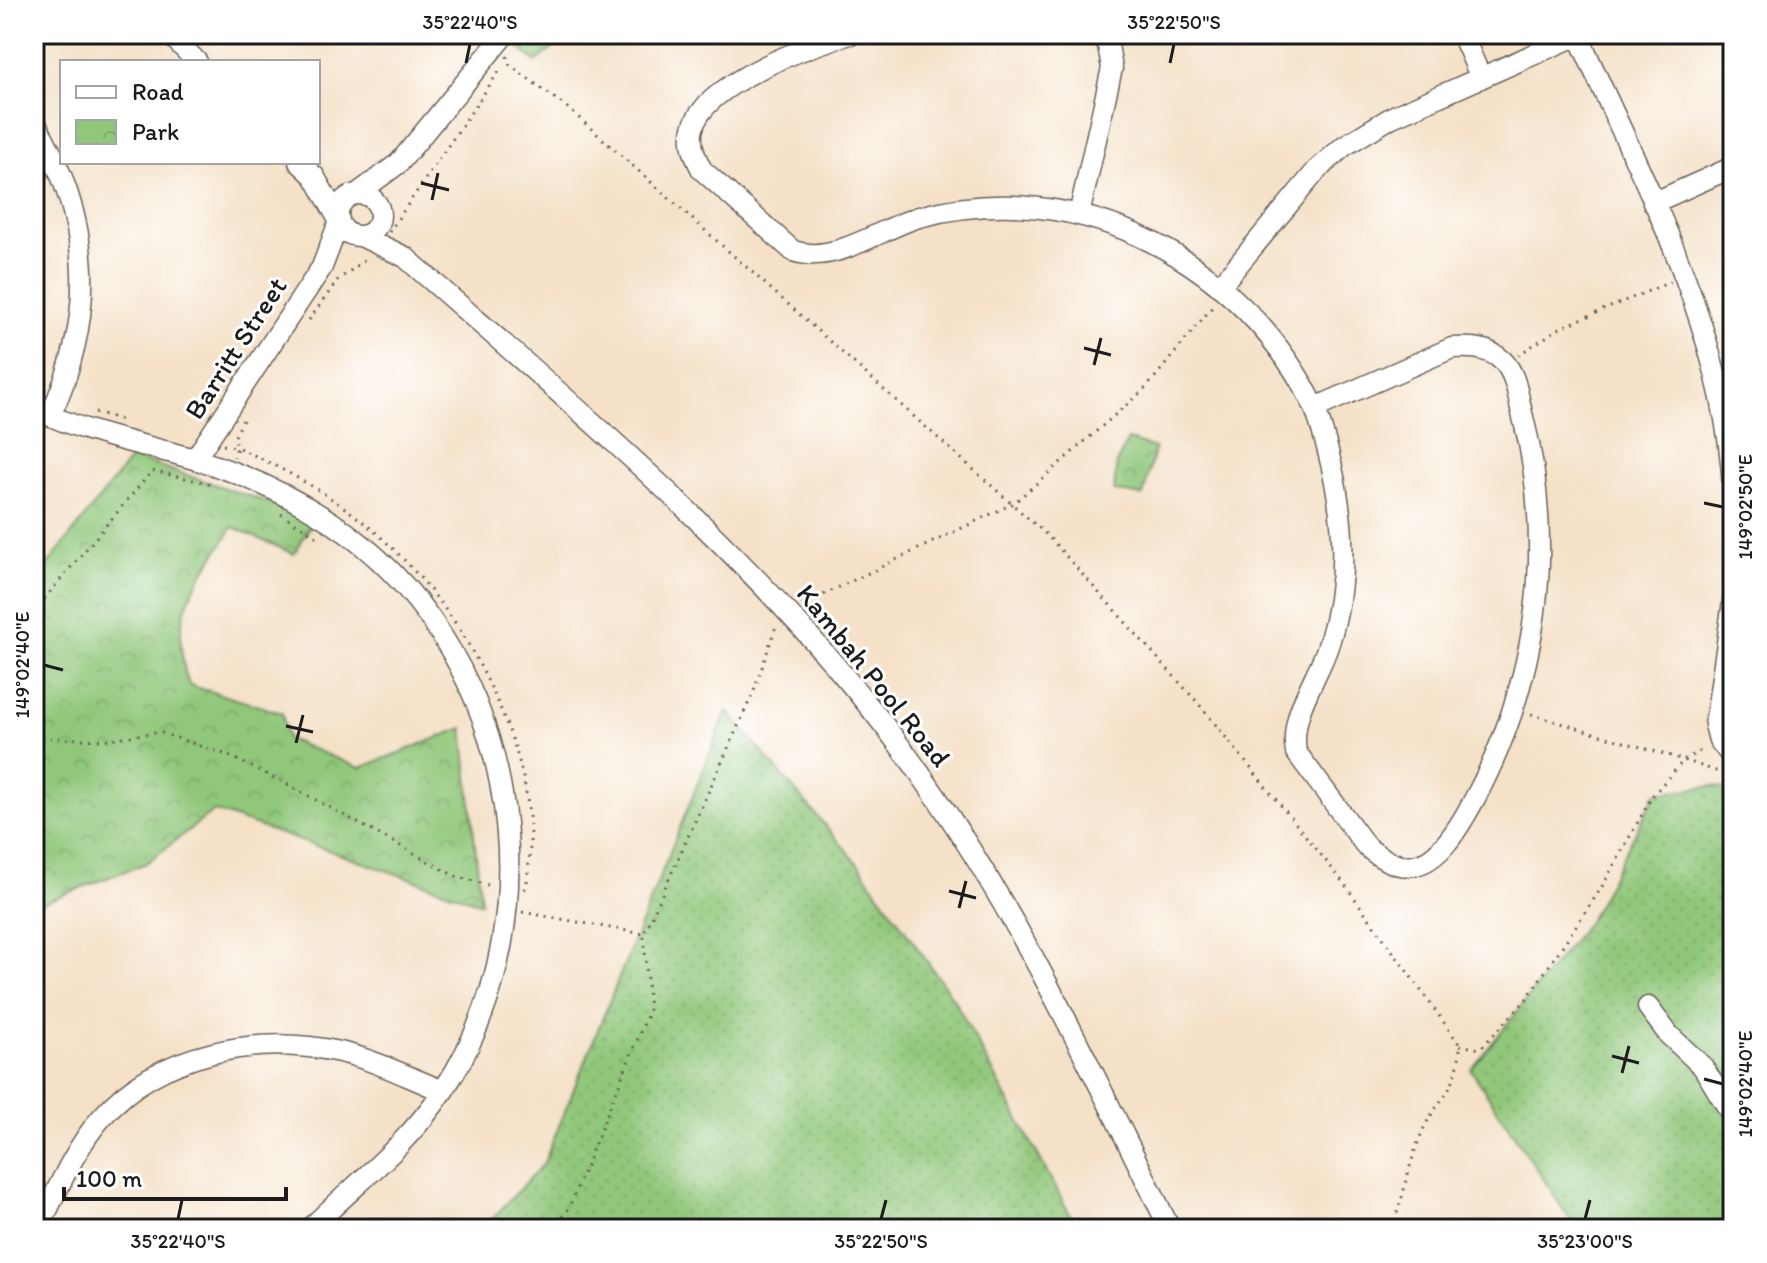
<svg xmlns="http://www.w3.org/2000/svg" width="1767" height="1263" viewBox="0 0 1767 1263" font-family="Itim,sans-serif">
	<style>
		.grass { fill: url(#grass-dots); stroke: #56724b; stroke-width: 2 }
		.park { fill: url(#park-crowns); stroke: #56724b; stroke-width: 2 }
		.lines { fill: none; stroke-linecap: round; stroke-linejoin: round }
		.minor-casing { stroke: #686158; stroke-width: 23 }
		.path { stroke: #686158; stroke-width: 3; stroke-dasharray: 2 6; stroke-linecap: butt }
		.minor { stroke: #fff; stroke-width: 20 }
		.ticks { fill: none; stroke: #1c1c1c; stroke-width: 3 }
		.labels { text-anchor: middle; stroke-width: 6; stroke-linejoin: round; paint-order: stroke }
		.street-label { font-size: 28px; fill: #1c1c1c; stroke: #fff }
		.neatline { fill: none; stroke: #1c1c1c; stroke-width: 3 }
		.ticks-label { font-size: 20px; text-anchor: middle; fill: #1c1c1c }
	</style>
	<defs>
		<pattern id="grass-dots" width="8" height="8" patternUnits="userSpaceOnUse" patternTransform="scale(2)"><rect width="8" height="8" fill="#91c77a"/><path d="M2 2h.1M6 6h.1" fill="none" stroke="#7caa69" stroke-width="1.8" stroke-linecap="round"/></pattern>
		<pattern id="park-crowns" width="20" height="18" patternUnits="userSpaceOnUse" patternTransform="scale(2)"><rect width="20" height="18" fill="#91c77a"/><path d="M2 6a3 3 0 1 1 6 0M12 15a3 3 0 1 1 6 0" fill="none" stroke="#7caa69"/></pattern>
	</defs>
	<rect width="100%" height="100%" fill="#fff"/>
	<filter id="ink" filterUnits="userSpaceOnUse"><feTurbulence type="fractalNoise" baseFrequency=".0125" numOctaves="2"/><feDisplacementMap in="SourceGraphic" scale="16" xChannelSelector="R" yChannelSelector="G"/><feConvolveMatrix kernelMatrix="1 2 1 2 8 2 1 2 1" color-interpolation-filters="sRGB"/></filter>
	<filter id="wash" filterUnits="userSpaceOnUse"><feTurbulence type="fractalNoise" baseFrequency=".006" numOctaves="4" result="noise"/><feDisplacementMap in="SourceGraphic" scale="32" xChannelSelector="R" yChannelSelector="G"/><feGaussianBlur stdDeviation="1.8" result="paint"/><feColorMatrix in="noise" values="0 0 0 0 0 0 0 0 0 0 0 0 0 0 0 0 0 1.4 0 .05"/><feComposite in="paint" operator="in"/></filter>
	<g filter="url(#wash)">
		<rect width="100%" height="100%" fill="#f4e1c7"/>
		<path class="grass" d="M 727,711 L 859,865 L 953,998 L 1078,1229 L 483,1229 L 544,1163 Z
			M 1715,786 L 1733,791 L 1733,1229 L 1554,1229 L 1571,1221 L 1471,1070 L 1590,919 L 1656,793 Z"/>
		<path class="park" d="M 514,34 L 571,34 L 536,62 L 509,39 Z
			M 1128,440 L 1155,448 L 1143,496 L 1114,491 L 1117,462 Z
			M 132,457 L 315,518 L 294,554 L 233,527 C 197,584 165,614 189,685 L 282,713 L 287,739 L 360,768 L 463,728 L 481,903 L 214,811 L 146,863 L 34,906 L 34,582 Z"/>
	</g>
	<g filter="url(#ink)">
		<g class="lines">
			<defs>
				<path id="minor" d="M 170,34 L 197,62
					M 851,34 C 809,45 705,83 693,128 C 689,143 695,157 702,170 L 793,251 C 835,265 879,229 919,217 C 1080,173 1245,263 1315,408 L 1452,348 C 1471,347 1488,347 1503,361 C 1517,375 1518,399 1523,417 C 1535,464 1540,514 1539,562 C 1536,651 1510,739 1465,816 C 1440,858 1413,887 1366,846 L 1296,752 C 1289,713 1318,679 1329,643 C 1354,563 1341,485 1315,408
					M 1462,34 L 1481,78
					M 1578,35 C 1642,179 1725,328 1733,488
					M 34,121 C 92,218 98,313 50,416
					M 299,162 L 314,176 L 339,220
					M338 215a21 21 0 1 1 42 0a21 21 0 1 1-42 0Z
					M 357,194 L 399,163 L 505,34
					M 1653,203 L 1733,167
					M 1079,215 L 1112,68 L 1108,45 L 1100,34
					M 361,236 L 405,257 C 582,414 767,565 908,757 C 1015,903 1090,1067 1170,1229
					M 1222,284 L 1317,170 L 1344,146 L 1392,117 L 1580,34
					M 34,408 C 85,434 139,443 194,459 C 243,473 289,495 331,522 C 513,642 563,911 443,1091 C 405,1148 357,1182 310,1229
					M 195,459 L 322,267 L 339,222
					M 1733,602 L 1715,725 L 1719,740 L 1733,758
					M 1648,1007 L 1669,1035 L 1703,1067 L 1733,1116
					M 38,1229 C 57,1191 74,1149 102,1117 C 158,1052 259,1034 340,1052 C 375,1060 410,1078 443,1091"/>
			</defs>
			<use href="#minor" class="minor-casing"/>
			<path class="path" d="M 507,56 L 510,65 L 569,109 L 1048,536 L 1198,703 L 1343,882 L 1460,1045 C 1459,1094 1433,1100 1419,1140 C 1407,1169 1404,1200 1391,1229
				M 389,232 L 502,67
				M 309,320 L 338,280 L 366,259
				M 1518,355 L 1560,328 L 1670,282
				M 95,412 L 122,420
				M 243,420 L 234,438 L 237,447 C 337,494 392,534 456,624
				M 223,445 L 237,447 L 234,457
				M 281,514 L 319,538
				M 802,605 L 1014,503 L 1147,387 L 1213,306
				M 34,611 L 152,471 L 212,484
				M 460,630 C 501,699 537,780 529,862 C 528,871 528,885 524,890
				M 1531,714 L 1684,760 L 1705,748
				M 34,737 L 103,740 L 159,732 L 227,755 L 283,782 L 455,876 L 488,885
				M 522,912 L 644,934
				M 1460,1045 L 1480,1049 L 1526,1000 L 1600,890 L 1653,795 L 1684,760 L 1733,777
				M 552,1229 L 567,1212 L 649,1011 L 644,934 L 754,691 L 777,623"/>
			<use href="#minor" class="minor"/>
		</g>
	</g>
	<path class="ticks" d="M 466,63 L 470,44M 1170,63 L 1174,44M 421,183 L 449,190M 432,200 L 438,173M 1084,348 L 1111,355M 1094,365 L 1101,338M 1704,503 L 1723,507M 44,665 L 63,670M 286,726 L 313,732M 296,743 L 303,715M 949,891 L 976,898M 959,908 L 966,881M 1612,1056 L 1639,1063M 1622,1073 L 1629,1046M 1704,1079 L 1723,1084M 178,1219 L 182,1200M 881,1219 L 886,1200M 1585,1219 L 1590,1200"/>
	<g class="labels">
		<g class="street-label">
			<text transform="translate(235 348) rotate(-57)" y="10">Barritt Street</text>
			<text transform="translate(874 675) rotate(51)" y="10">Kambah Pool Road</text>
		</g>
	</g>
	<rect width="1767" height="1263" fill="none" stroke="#fff" stroke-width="88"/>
	<rect x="60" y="60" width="260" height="104" fill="#ffffff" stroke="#a4a4a4" stroke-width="2"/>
	<rect x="76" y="86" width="40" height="12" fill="#ffffff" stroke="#a4a4a4" stroke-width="2"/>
	<text x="132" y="100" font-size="24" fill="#1c1c1c">Road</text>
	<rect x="76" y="120" width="40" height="24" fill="url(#park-crowns)" stroke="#a4a4a4" stroke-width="2"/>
	<text x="132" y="140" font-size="24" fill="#1c1c1c">Park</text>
	<path d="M64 1187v12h222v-12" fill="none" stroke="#1c1c1c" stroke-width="4"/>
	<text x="76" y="1187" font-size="24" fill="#1c1c1c" stroke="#ffffff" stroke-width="6" paint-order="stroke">100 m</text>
	<rect x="44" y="44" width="1679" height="1175" class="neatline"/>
	<g class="ticks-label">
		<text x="470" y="29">35°22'40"S</text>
		<text x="1174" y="29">35°22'50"S</text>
		<text transform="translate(1745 507) rotate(-90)" y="7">149°02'50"E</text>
		<text transform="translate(22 665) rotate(-90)" y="7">149°02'40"E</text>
		<text transform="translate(1745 1084) rotate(-90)" y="7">149°02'40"E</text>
		<text x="178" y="1248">35°22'40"S</text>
		<text x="881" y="1248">35°22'50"S</text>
		<text x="1585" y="1248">35°23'00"S</text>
	</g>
</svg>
